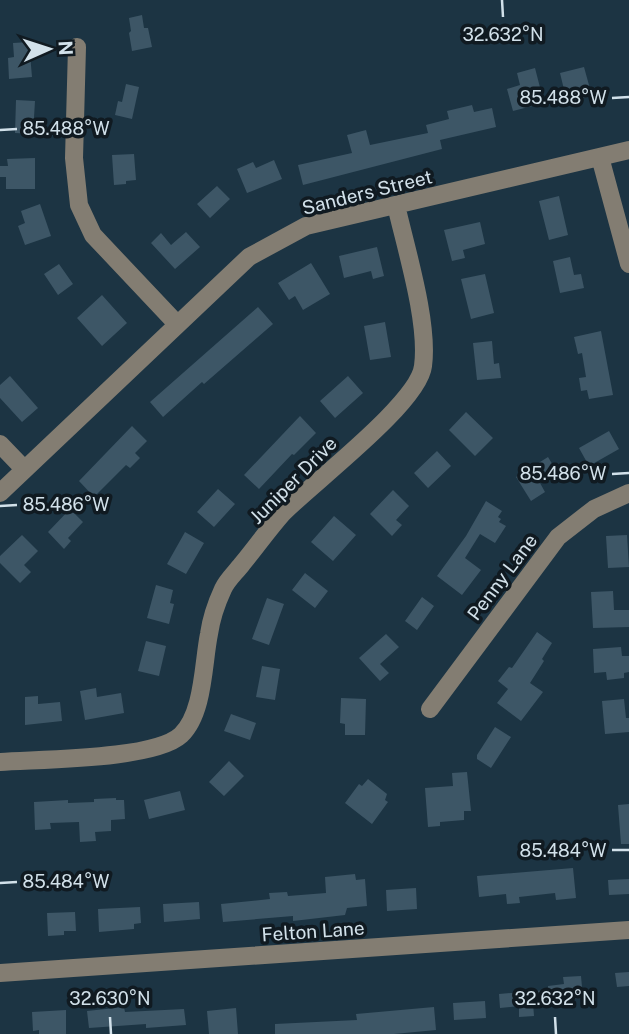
<svg xmlns="http://www.w3.org/2000/svg" width="629" height="1034" viewBox="0 0 629 1034" font-family="'Public Sans',sans-serif">
	<style>
		.building { fill: #3d5666 }
		.lines { fill: none; stroke-linecap: round; stroke-linejoin: round }
		.minor { stroke: #837d72; stroke-width: 18 }
		.ticks { fill: none; stroke: #d2e1ea; stroke-width: 2.5 }
		.labels { text-anchor: middle; stroke-width: 7; stroke-linejoin: round; paint-order: stroke }
		.street-label { font-size: 19px; fill: #d2e1ea; stroke: #101a21 }
		.ticks-label { font-size: 18px; text-anchor: middle; fill: #d2e1ea; stroke: #101a21; stroke-width: 7; stroke-linejoin: round; paint-order: stroke }
	</style>
	<rect width="100%" height="100%" fill="#1c3443"/>
	<path class="building" d="M 142,15 L 144,28 L 148,28 L 152,47 L 132,51 L 129,33 L 131,31 L 129,18 Z
		M 29,42 L 32,77 L 9,79 L 8,58 L 14,57 L 13,43 Z
		M 584,67 L 592,96 L 567,102 L 560,73 Z
		M 535,68 L 544,103 L 513,111 L 507,89 L 520,85 L 517,73 Z
		M 126,84 L 139,87 L 132,119 L 115,115 L 118,101 L 122,102 Z
		M 16,100 L 35,101 L 33,134 L 15,133 Z
		M 472,105 L 474,112 L 492,108 L 496,127 L 440,140 L 442,149 L 303,185 L 298,165 L 352,153 L 347,135 L 366,130 L 370,145 L 428,133 L 426,125 L 449,119 L 447,111 Z
		M 134,154 L 136,180 L 126,181 L 126,184 L 114,185 L 112,155 Z
		M 35,158 L 35,189 L 6,189 L 6,177 L 0,177 L 0,166 L 8,166 L 7,159 Z
		M 274,160 L 282,179 L 247,193 L 237,169 L 253,162 L 256,168 Z
		M 217,186 L 230,199 L 210,218 L 197,204 Z
		M 559,196 L 568,235 L 549,240 L 539,201 Z
		M 40,204 L 51,236 L 25,245 L 18,226 L 25,223 L 21,211 Z
		M 480,222 L 485,244 L 463,250 L 465,258 L 452,261 L 444,230 Z
		M 186,232 L 200,247 L 175,269 L 151,243 L 161,233 L 171,245 Z
		M 377,247 L 384,276 L 373,279 L 371,271 L 344,278 L 339,256 Z
		M 570,257 L 574,275 L 581,274 L 584,288 L 560,293 L 553,261 Z
		M 311,263 L 330,294 L 303,310 L 295,296 L 289,300 L 278,283 Z
		M 59,264 L 73,284 L 58,295 L 44,274 Z
		M 485,274 L 494,313 L 471,319 L 461,279 Z
		M 102,295 L 127,323 L 102,346 L 77,318 Z
		M 258,307 L 273,324 L 204,384 L 202,382 L 163,417 L 150,402 Z
		M 385,322 L 391,357 L 370,360 L 364,326 Z
		M 601,331 L 613,395 L 589,399 L 587,390 L 581,391 L 579,378 L 586,377 L 582,353 L 578,354 L 574,337 Z
		M 492,341 L 494,364 L 499,363 L 501,378 L 477,380 L 473,343 Z
		M 10,376 L 38,408 L 22,422 L 0,398 L 0,385 Z
		M 348,376 L 363,393 L 335,418 L 320,401 Z
		M 466,412 L 493,438 L 475,456 L 449,430 Z
		M 300,416 L 316,433 L 294,455 L 292,454 L 259,489 L 244,475 Z
		M 132,426 L 147,441 L 135,453 L 140,458 L 130,468 L 126,465 L 94,497 L 79,481 Z
		M 609,431 L 619,449 L 589,466 L 579,448 Z
		M 437,451 L 451,466 L 428,488 L 414,473 Z
		M 548,457 L 557,472 L 540,483 L 545,492 L 531,501 L 516,477 Z
		M 218,489 L 235,504 L 214,527 L 197,512 Z
		M 393,490 L 409,506 L 396,520 L 402,525 L 392,536 L 370,514 Z
		M 486,501 L 502,511 L 498,517 L 501,519 L 499,522 L 506,526 L 495,543 L 480,534 L 465,558 L 481,570 L 462,595 L 437,576 L 466,536 Z
		M 70,509 L 83,522 L 68,538 L 71,541 L 64,549 L 48,532 Z
		M 334,516 L 356,535 L 333,561 L 311,542 Z
		M 185,532 L 204,543 L 186,574 L 167,564 Z
		M 22,535 L 38,551 L 24,565 L 31,572 L 20,583 L 0,563 L 0,556 Z
		M 627,535 L 629,567 L 608,568 L 606,536 Z
		M 305,573 L 328,591 L 315,608 L 292,590 Z
		M 156,585 L 173,590 L 170,603 L 174,604 L 169,624 L 147,618 Z
		M 613,591 L 614,610 L 629,610 L 629,627 L 593,628 L 591,592 Z
		M 422,597 L 434,606 L 417,630 L 405,621 Z
		M 267,598 L 284,604 L 269,645 L 252,639 Z
		M 537,632 L 552,643 L 542,659 L 544,661 L 530,683 L 543,692 L 521,721 L 497,703 L 508,689 L 498,681 L 509,667 L 512,668 Z
		M 386,634 L 399,647 L 380,664 L 389,673 L 380,681 L 359,658 Z
		M 146,641 L 166,646 L 159,676 L 138,671 Z
		M 621,647 L 622,656 L 629,656 L 629,672 L 624,673 L 624,678 L 607,680 L 606,672 L 594,673 L 593,649 Z
		M 262,666 L 280,669 L 275,700 L 256,697 Z
		M 96,688 L 97,697 L 121,693 L 124,713 L 85,720 L 80,691 Z
		M 38,696 L 38,704 L 60,702 L 62,721 L 25,725 L 25,697 Z
		M 341,698 L 366,699 L 365,735 L 345,735 L 345,724 L 340,723 Z
		M 624,699 L 626,718 L 629,718 L 629,732 L 605,734 L 602,701 Z
		M 231,714 L 256,723 L 250,740 L 224,731 Z
		M 495,727 L 511,737 L 491,768 L 477,759 L 477,755 Z
		M 229,761 L 244,776 L 224,796 L 209,782 Z
		M 467,772 L 471,811 L 464,811 L 464,820 L 440,822 L 440,826 L 428,827 L 425,788 L 453,786 L 452,773 Z
		M 368,779 L 387,794 L 385,800 L 388,802 L 372,824 L 345,803 L 359,784 L 362,786 Z
		M 180,791 L 185,810 L 149,819 L 144,800 Z
		M 116,798 L 116,800 L 124,800 L 125,819 L 111,820 L 111,831 L 95,832 L 96,841 L 80,842 L 79,822 L 50,823 L 51,829 L 35,830 L 34,802 L 68,800 L 68,803 L 94,802 L 94,799 Z
		M 629,804 L 629,844 L 621,844 L 618,805 Z
		M 573,868 L 576,898 L 556,900 L 555,893 L 519,897 L 520,903 L 507,904 L 506,894 L 479,897 L 477,876 Z
		M 355,874 L 356,880 L 365,879 L 367,906 L 347,908 L 345,915 L 293,921 L 293,916 L 223,922 L 221,904 L 270,899 L 269,893 L 287,892 L 288,896 L 326,893 L 325,877 Z
		M 629,879 L 629,894 L 609,895 L 608,880 Z
		M 416,888 L 417,909 L 387,911 L 386,890 Z
		M 199,902 L 200,919 L 164,922 L 163,904 Z
		M 140,907 L 141,923 L 134,924 L 134,929 L 99,932 L 98,909 Z
		M 75,912 L 76,931 L 64,931 L 64,935 L 48,936 L 47,913 Z
		M 629,972 L 629,986 L 617,987 L 615,973 Z
		M 581,976 L 583,998 L 533,1003 L 534,1016 L 519,1017 L 519,1006 L 500,1008 L 499,994 L 548,990 L 548,986 L 564,984 L 563,977 Z
		M 485,1001 L 486,1018 L 454,1020 L 453,1003 Z
		M 124,1007 L 125,1012 L 184,1009 L 186,1025 L 146,1028 L 146,1024 L 89,1028 L 87,1011 Z
		M 434,1007 L 436,1030 L 394,1034 L 275,1034 L 275,1024 L 357,1020 L 356,1014 Z
		M 236,1008 L 238,1034 L 209,1034 L 207,1011 Z
		M 66,1010 L 66,1034 L 39,1034 L 39,1030 L 33,1031 L 32,1012 Z"/>
	<g class="lines">
		<path class="minor" d="M 77,47 L 74,158 L 79,205 L 93,235 L 177,324
			M 600,157 L 629,264
			M 0,444 L 24,469
			M 0,493 L 249,257 L 306,226 L 629,150
			M 430,709 L 558,537 L 594,509 L 629,493
			M 0,762 C 39,759 154,760 181,735 C 204,713 203,663 209,634 C 211,620 217,602 223,589 C 227,580 236,572 242,564 C 256,547 268,530 282,514 C 311,484 419,403 423,366 C 429,323 406,249 396,205
			M 0,973 L 629,930"/>
	</g>
	<path class="ticks" d="M 502,0 L 503,17M 612,98 L 629,97M 0,130 L 17,129M 612,474 L 629,473M 0,506 L 17,505M 612,850 L 629,850M 0,883 L 17,882M 110,1017 L 111,1034M 555,1017 L 556,1034"/>
	<g class="labels">
		<g class="street-label">
			<text transform="translate(367 192) rotate(-14)" y="7">Sanders Street</text>
			<text transform="translate(293 480) rotate(-45)" y="7">Juniper Drive</text>
			<text transform="translate(502 577) rotate(-53)" y="7">Penny Lane</text>
			<text transform="translate(313 931) rotate(-4)" y="7">Felton Lane</text>
		</g>
	</g>
	<g class="ticks-label">
		<text x="503" y="41">32.632°N</text>
		<text x="563" y="104">85.488°W</text>
		<text x="66" y="135">85.488°W</text>
		<text x="563" y="480">85.486°W</text>
		<text x="66" y="511">85.486°W</text>
		<text x="563" y="857">85.484°W</text>
		<text x="66" y="888">85.484°W</text>
		<text x="110" y="1005">32.630°N</text>
		<text x="555" y="1005">32.632°N</text>
	</g>
	<g transform="translate(49 49) rotate(87)" stroke="#101a21" stroke-width="5" paint-order="stroke">
	<path d="M0-5L12 26L0 18L-12 26Z" fill="#d2e1ea"/>
	<text y="-10" font-size="19" font-weight="bold" text-anchor="middle" fill="#d2e1ea">N</text>
	</g>
</svg>
